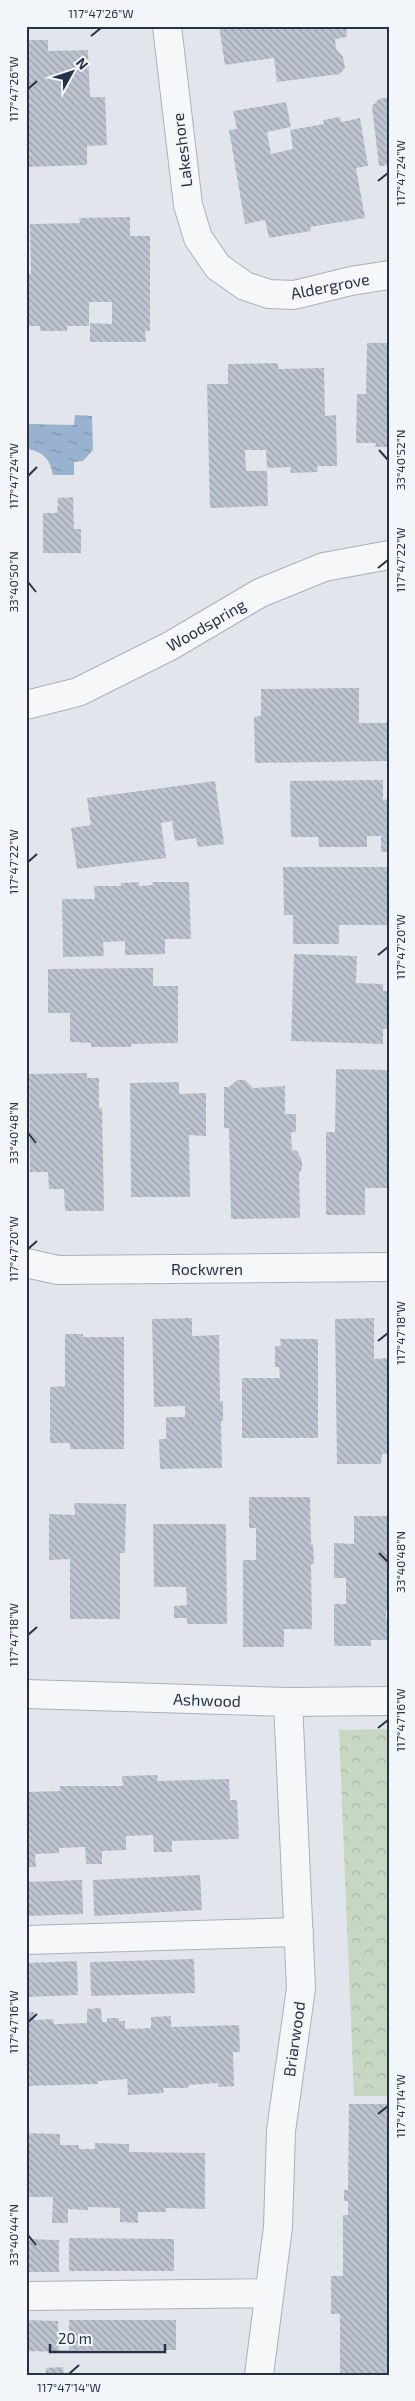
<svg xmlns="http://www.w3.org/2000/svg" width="415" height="2401" viewBox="0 0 415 2401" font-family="'Exo 2',sans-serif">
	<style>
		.park { fill: url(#park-crowns) }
		.water { fill: url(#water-ripples) }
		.building { fill: url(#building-back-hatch) }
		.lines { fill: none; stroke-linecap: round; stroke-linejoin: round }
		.minor-casing { stroke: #aab0ba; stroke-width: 30 }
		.minor { stroke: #f5f7f9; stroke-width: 28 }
		.ticks { fill: none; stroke: #283246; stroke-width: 2 }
		.labels { text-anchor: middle; stroke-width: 4; stroke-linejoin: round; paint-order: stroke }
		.street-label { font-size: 16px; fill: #283246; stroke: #f2f5f9 }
		.neatline { fill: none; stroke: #283246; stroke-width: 2 }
		.ticks-label { font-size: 12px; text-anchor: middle; fill: #283246 }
	</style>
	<defs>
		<pattern id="park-crowns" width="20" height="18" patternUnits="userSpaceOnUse" patternTransform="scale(1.25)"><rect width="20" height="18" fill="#c7d7c2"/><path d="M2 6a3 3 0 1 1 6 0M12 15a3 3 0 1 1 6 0" fill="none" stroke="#abb9a8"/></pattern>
		<pattern id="water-ripples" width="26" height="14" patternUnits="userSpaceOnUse" patternTransform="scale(1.25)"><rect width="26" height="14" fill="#99b3cf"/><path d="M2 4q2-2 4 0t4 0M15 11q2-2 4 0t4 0" fill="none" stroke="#7d92aa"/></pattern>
		<pattern id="building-back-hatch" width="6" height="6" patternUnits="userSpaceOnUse" patternTransform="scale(1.25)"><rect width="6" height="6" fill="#bec4cf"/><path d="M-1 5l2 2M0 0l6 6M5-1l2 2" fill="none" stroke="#9aa0aa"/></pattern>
	</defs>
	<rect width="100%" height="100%" fill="#e2e6ec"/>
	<path class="park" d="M 389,1729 L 389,2096 L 354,2096 L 339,1730 Z"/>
	<path class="water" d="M 75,415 L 92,416 L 93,450 L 83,461 L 74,462 L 74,475 L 53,475 C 50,459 43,451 26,449 L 26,424 L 74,425 Z"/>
	<path class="building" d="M 219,26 L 346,26 L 347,37 L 335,39 L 336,49 L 343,57 L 345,68 L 340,74 L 277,82 L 274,58 L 225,65 Z
		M 26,40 L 48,40 L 48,51 L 88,50 L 90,97 L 105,97 L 107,145 L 87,146 L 87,165 L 26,167 Z
		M 389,97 L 389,165 L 379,166 L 372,106 L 379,99 Z
		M 286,102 L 291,127 L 267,132 L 271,154 L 293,149 L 290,130 L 324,124 L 323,120 L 340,117 L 341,122 L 360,118 L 368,166 L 356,168 L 365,218 L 310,227 L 311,231 L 269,238 L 265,220 L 245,224 L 229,130 L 237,129 L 233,111 Z
		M 130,217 L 130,236 L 150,236 L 150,331 L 145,331 L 146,342 L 90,342 L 90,323 L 112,324 L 112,302 L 89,302 L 89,326 L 67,326 L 67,331 L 40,331 L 40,326 L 26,326 L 26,274 L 31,274 L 30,224 L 80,223 L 79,218 Z
		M 367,343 L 389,343 L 389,447 L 375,447 L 376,443 L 356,443 L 357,394 L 366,394 Z
		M 278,363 L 278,369 L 324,368 L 325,416 L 336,415 L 337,466 L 317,466 L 318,472 L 291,473 L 290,467 L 267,468 L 266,450 L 245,450 L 246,471 L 267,471 L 268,506 L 210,508 L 207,384 L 228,384 L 228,364 Z
		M 73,497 L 74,529 L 81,529 L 81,553 L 43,553 L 43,513 L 57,513 L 58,498 Z
		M 359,688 L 359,723 L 389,723 L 389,761 L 255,763 L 254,717 L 261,716 L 261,689 Z
		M 383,780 L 383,800 L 389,799 L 389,852 L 381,852 L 381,836 L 367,836 L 367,847 L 319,847 L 318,837 L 291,837 L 290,781 Z
		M 215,781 L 224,844 L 198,847 L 196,838 L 175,841 L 172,821 L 161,823 L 166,858 L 77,869 L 71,828 L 91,825 L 87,798 Z
		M 283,867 L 389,867 L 389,925 L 339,925 L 339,944 L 293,944 L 293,915 L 284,915 Z
		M 139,882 L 139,886 L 153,885 L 152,882 L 189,882 L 191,939 L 165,939 L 165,954 L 125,955 L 125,941 L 103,942 L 104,956 L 63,957 L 62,899 L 95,899 L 94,886 L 121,886 L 121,883 Z
		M 294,954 L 357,956 L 356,983 L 383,984 L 383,991 L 389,991 L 389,1029 L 383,1029 L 383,1044 L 291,1041 Z
		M 153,968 L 153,986 L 178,986 L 178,1043 L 131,1044 L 131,1047 L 91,1047 L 91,1043 L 70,1042 L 70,1013 L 48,1013 L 48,969 Z
		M 336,1069 L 389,1070 L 389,1188 L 365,1188 L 365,1215 L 326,1215 L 326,1132 L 335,1132 Z
		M 87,1073 L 87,1078 L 99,1078 L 99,1108 L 102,1108 L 104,1211 L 65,1211 L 64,1189 L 49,1189 L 48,1172 L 30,1172 L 29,1074 Z
		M 237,1080 L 245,1080 L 253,1088 L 285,1086 L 285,1114 L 296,1114 L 296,1132 L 291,1132 L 292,1150 L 297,1151 L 302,1161 L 302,1169 L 299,1173 L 300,1218 L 231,1219 L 229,1128 L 224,1128 L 224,1087 L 229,1087 Z
		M 179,1082 L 179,1094 L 206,1093 L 206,1136 L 189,1135 L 190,1197 L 131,1197 L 130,1083 Z
		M 192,1318 L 192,1336 L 219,1335 L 220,1401 L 223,1401 L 223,1421 L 221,1421 L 222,1468 L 160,1469 L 159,1439 L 166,1439 L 166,1417 L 185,1417 L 185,1406 L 154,1407 L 152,1319 Z
		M 374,1318 L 374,1359 L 389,1358 L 389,1454 L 382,1454 L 381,1464 L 337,1464 L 335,1319 Z
		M 65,1334 L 83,1334 L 83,1337 L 124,1337 L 124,1449 L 70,1449 L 70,1443 L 50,1443 L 50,1387 L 65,1386 Z
		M 280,1339 L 318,1339 L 318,1438 L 242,1438 L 242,1378 L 280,1378 L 279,1367 L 275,1367 L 275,1346 L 281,1346 Z
		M 26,1414 L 29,1414 L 29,1440 L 26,1440 Z
		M 249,1497 L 310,1497 L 311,1544 L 313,1544 L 314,1564 L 311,1564 L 312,1629 L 284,1629 L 284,1647 L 243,1647 L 243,1560 L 256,1560 L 256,1528 L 249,1528 Z
		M 74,1503 L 126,1504 L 125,1553 L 120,1553 L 120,1619 L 70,1619 L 70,1559 L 49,1560 L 49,1514 L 75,1515 Z
		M 354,1516 L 389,1516 L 389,1611 L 386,1611 L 386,1618 L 389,1618 L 389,1640 L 371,1640 L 371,1646 L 334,1646 L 334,1604 L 346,1604 L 346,1578 L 334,1578 L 334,1543 L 354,1544 Z
		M 153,1524 L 226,1524 L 227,1624 L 187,1624 L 187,1618 L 174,1618 L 174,1606 L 187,1605 L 186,1587 L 154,1587 Z
		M 157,1775 L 158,1781 L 229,1779 L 230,1800 L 237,1800 L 239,1839 L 172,1841 L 172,1852 L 154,1852 L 153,1835 L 126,1836 L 126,1850 L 102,1851 L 102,1864 L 86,1864 L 85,1847 L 59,1848 L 59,1853 L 35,1854 L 36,1867 L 26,1867 L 26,1792 L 60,1791 L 60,1786 L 123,1786 L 122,1776 Z
		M 200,1875 L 202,1910 L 94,1916 L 93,1880 Z
		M 82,1880 L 83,1914 L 26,1916 L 26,1882 Z
		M 194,1959 L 195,1993 L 91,1996 L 90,1962 Z
		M 77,1961 L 78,1995 L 26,1997 L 26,1963 Z
		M 101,2008 L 102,2022 L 107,2022 L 107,2018 L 119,2018 L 119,2021 L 125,2021 L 125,2029 L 151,2028 L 151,2017 L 171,2016 L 171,2027 L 239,2025 L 240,2052 L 233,2052 L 234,2086 L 219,2087 L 218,2083 L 189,2085 L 188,2088 L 163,2088 L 164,2093 L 128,2095 L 127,2079 L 98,2081 L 98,2084 L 26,2086 L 26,2012 L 34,2012 L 35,2020 L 53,2019 L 54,2024 L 87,2023 L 87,2009 Z
		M 349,2104 L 389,2104 L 389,2375 L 340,2375 L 340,2314 L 331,2314 L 331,2276 L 343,2276 L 343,2215 L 348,2215 L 348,2201 L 344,2201 L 344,2190 L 348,2190 Z
		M 26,2133 L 60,2134 L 60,2145 L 79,2145 L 79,2149 L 95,2149 L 95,2143 L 129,2144 L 129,2152 L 205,2153 L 205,2209 L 166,2208 L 166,2212 L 138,2212 L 138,2223 L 120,2222 L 120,2208 L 88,2207 L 88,2210 L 68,2209 L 68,2223 L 52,2223 L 53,2197 L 26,2197 Z
		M 69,2238 L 174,2239 L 174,2271 L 69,2271 Z
		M 26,2239 L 59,2240 L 59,2272 L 26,2272 Z
		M 26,2320 L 58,2321 L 59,2352 L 26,2351 Z
		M 69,2320 L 176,2320 L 176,2350 L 69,2350 Z
		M 63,2367 L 64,2375 L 46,2375 L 46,2368 Z"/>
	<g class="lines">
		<defs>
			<path id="minor" d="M 167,26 L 188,205 L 198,238 L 218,267 L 245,286 L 269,294 L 294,295 L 351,281 L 389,275
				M 26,705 L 78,692 L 170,646 L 260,593 L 324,567 L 389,555
				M 26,1263 L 58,1270 L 389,1267
				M 26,1694 L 288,1702 L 389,1701
				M 26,1940 L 299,1932
				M 26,2296 L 269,2293
				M 259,2375 L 278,2227 L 281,2131 L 301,1988 L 288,1702"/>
		</defs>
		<use href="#minor" class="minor-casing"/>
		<use href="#minor" class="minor"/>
	</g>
	<path class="ticks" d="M 91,36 L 101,28M 28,89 L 37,81M 378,181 L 388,173M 379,450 L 388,460M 28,476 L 37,467M 378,568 L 388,560M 28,582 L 36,592M 28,862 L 37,854M 378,955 L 388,947M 28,1133 L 36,1143M 28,1249 L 37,1241M 378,1341 L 388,1333M 379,1553 L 388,1562M 28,1635 L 37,1627M 378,1728 L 388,1720M 28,2022 L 37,2014M 378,2114 L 388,2106M 28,2235 L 36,2245M 69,2374 L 79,2365"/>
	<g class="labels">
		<g class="street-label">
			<text transform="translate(182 150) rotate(-97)" y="6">Lakeshore</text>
			<text transform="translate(330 286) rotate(-11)" y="6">Aldergrove</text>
			<text transform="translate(206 625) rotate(-30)" y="6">Woodspring</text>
			<text x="207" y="1275">Rockwren</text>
			<text transform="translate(207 1700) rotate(2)" y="6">Ashwood</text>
			<text transform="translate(294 2039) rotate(-82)" y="6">Briarwood</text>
		</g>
	</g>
	<rect width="415" height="2401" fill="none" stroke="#f2f5f9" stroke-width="55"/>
	<g transform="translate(72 72) rotate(50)" stroke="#f2f5f9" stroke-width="4" paint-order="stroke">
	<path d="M0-4L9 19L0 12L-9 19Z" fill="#283246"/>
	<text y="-8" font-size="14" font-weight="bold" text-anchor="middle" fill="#283246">N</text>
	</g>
	<path d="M50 2344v8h115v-8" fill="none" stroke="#283246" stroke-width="2.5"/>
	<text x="58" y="2344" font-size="15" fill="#283246" stroke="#f2f5f9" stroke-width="4" paint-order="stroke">20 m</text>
	<rect x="28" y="28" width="360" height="2346" class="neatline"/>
	<g class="ticks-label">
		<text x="101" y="18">117°47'26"W</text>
		<text transform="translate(14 89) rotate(-90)" y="4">117°47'26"W</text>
		<text transform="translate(401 173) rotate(-90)" y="4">117°47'24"W</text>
		<text transform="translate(401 460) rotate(-90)" y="4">33°40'52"N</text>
		<text transform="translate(14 476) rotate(-90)" y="4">117°47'24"W</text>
		<text transform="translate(401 560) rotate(-90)" y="4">117°47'22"W</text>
		<text transform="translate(14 582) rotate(-90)" y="4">33°40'50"N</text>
		<text transform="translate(14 862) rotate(-90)" y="4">117°47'22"W</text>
		<text transform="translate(401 947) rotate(-90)" y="4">117°47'20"W</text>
		<text transform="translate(14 1133) rotate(-90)" y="4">33°40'48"N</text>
		<text transform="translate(14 1249) rotate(-90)" y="4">117°47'20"W</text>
		<text transform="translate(401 1333) rotate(-90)" y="4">117°47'18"W</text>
		<text transform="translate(401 1562) rotate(-90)" y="4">33°40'48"N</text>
		<text transform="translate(14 1635) rotate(-90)" y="4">117°47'18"W</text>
		<text transform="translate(401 1720) rotate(-90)" y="4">117°47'16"W</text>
		<text transform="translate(14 2022) rotate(-90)" y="4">117°47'16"W</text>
		<text transform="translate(401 2106) rotate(-90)" y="4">117°47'14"W</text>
		<text transform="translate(14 2235) rotate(-90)" y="4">33°40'44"N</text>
		<text x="69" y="2392">117°47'14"W</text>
	</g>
</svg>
